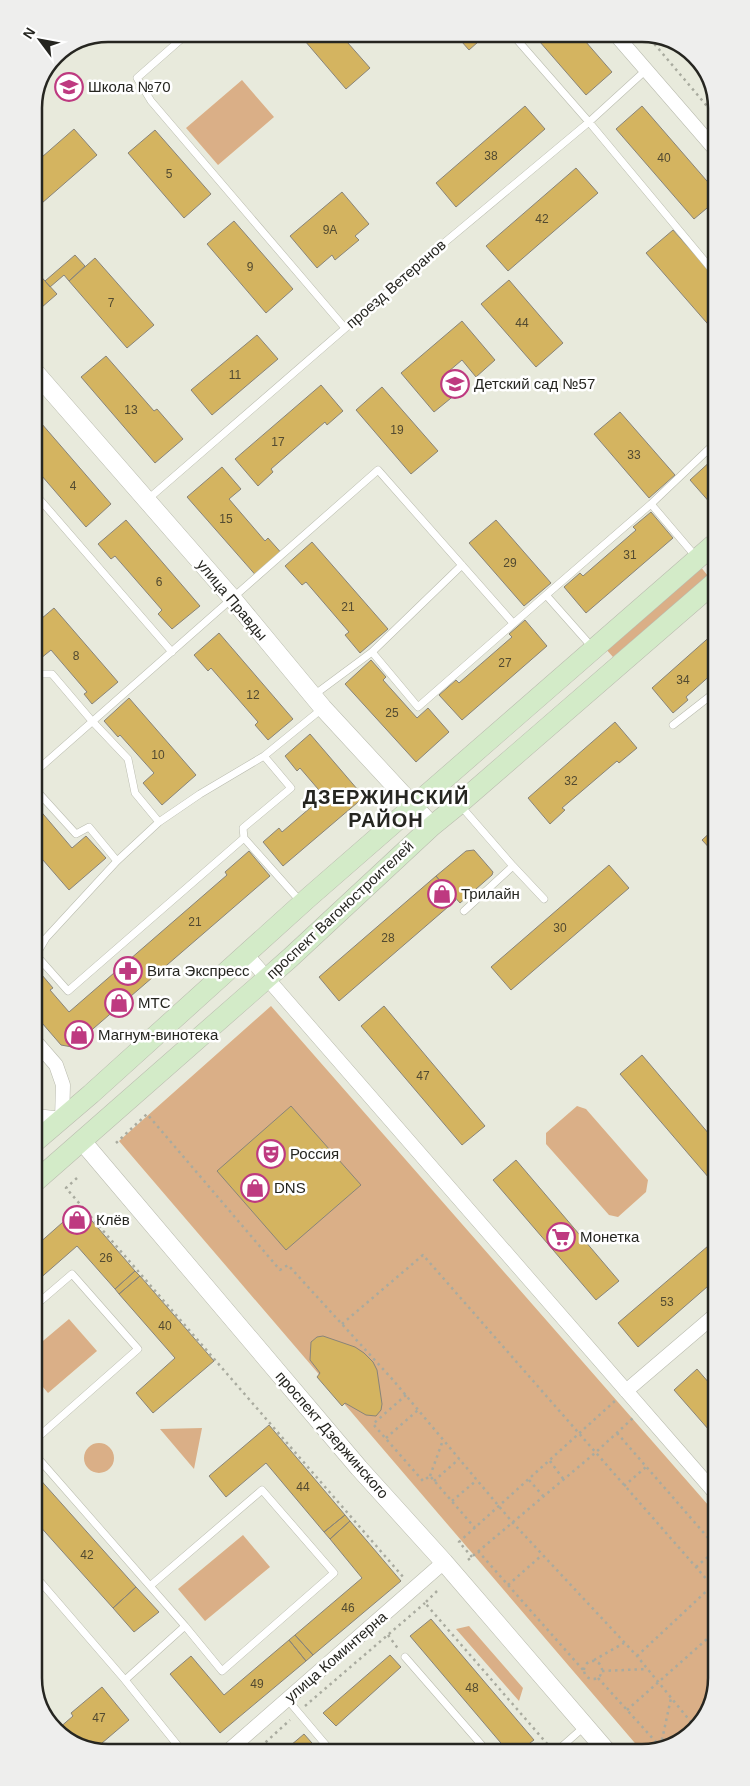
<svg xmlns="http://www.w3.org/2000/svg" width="750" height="1786" viewBox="0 0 750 1786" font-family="Arial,sans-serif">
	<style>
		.green { fill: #daaf87 }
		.building { fill: #d4b460; stroke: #898479 }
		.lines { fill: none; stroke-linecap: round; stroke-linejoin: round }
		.service-casing { stroke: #babcaf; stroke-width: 8 }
		.minor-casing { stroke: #babcaf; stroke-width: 15 }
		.tertiary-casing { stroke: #babcaf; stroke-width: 19 }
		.secondary-casing { stroke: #babcaf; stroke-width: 21 }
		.path { stroke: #a9ab9f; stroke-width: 2.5; stroke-dasharray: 2.5 4; stroke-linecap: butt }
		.service { stroke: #fff; stroke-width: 7 }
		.minor { stroke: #fff; stroke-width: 14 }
		.tertiary { stroke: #fff; stroke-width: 18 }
		.secondary { stroke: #d3ebc8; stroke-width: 20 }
		.labels { text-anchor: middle; stroke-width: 5; stroke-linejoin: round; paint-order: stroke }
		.number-label { font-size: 12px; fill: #524a31 }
		.poi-label { font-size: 15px; fill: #262621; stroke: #fff; text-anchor: start }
		.street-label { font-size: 15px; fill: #262621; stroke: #fff }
		.district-label { font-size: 20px; font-weight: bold; letter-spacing: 1px; fill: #262621; stroke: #fff }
		.rim { fill: none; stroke: #262621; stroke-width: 2.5 }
	</style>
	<rect width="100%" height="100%" fill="#e8eadc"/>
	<path class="green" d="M 242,80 L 274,117 L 218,165 L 186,128 Z
		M 700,566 L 708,576 L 613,657 L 605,648 Z
		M 271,1006 L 716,1514 L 716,1677 L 701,1723 L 665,1748 L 640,1749 L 119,1141 Z
		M 577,1106 L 586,1109 L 648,1180 L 646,1192 L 618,1217 L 609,1215 L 546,1144 L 546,1133 Z
		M 69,1319 L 97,1351 L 48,1393 L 37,1380 L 37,1346 Z
		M 202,1428 L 194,1469 L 160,1429 Z
		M84 1458a15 15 0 1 1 30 0a15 15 0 1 1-30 0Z
		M 243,1535 L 270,1567 L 205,1621 L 178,1589 Z
		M 469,1626 L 523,1688 L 519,1701 L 456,1629 Z"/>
	<path class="building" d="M 299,34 L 340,34 L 370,68 L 346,89 Z
		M 455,34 L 487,34 L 469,50 Z
		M 533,34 L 579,34 L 612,72 L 586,95 Z
		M 525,106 L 545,129 L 456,207 L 436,183 Z
		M 642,106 L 713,188 L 713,203 L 694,219 L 616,129 Z
		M 74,129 L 97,155 L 34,210 L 34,164 Z
		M 155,130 L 211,194 L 184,218 L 128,153 Z
		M 576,168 L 598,193 L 508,271 L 486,246 Z
		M 342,192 L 369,224 L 355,236 L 359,240 L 335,260 L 332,255 L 317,268 L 290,236 Z
		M 234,221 L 293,289 L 266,313 L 207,244 Z
		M 673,230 L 713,275 L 713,330 L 646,253 Z
		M 75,255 L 85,266 L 69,281 L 64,275 L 50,287 L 45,281 Z
		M 95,258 L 154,325 L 127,348 L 69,281 Z
		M 34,269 L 57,294 L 34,314 Z
		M 509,280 L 563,343 L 536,367 L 481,304 Z
		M 462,321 L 495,360 L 476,377 L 462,360 L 442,377 L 456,394 L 434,412 L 401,373 Z
		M 257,335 L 278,359 L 212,415 L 191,390 Z
		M 106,356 L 154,411 L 157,409 L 183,439 L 155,463 L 81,377 Z
		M 321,385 L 343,411 L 327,425 L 325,422 L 271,469 L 273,472 L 258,486 L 235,459 Z
		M 382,387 L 438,451 L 411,474 L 356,410 Z
		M 620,412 L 675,475 L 649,498 L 594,434 Z
		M 35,416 L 111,504 L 86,527 L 35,468 Z
		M 713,459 L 713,503 L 712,505 L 690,480 Z
		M 222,467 L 241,489 L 229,499 L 265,541 L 268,538 L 284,556 L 259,579 L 187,497 Z
		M 651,512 L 673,538 L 586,613 L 564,587 L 580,573 L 583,576 L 636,530 L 633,527 Z
		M 126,520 L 200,606 L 172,629 L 158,614 L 162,610 L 115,556 L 111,559 L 98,544 Z
		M 496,520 L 551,583 L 524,606 L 469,543 Z
		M 312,542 L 388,629 L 360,653 L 345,635 L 349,632 L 306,582 L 302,585 L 285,566 Z
		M 54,608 L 118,682 L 92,704 L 84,694 L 87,692 L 51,650 L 35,663 L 35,624 Z
		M 525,620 L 547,646 L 462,720 L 439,695 L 456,680 L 459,683 L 512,637 L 509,634 Z
		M 219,633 L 293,719 L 268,740 L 255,725 L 258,722 L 211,668 L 208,671 L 194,655 Z
		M 714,633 L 714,672 L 686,697 L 688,700 L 673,713 L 652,688 Z
		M 371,660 L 386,677 L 383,680 L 417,718 L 428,708 L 449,732 L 416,762 L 345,684 Z
		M 129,698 L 196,775 L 162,805 L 143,783 L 154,773 L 120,735 L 118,737 L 104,721 Z
		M 615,722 L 637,748 L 619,763 L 617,761 L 562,808 L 565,810 L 550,824 L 528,798 Z
		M 310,734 L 364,797 L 283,866 L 263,842 L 279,828 L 282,832 L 324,796 L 300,768 L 297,771 L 285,756 Z
		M 36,801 L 40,806 L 38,808 L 72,848 L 86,836 L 106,858 L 69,890 L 36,852 Z
		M 714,829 L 714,853 L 702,840 Z
		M 474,850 L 493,872 L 492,875 L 460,903 L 436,876 L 466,851 Z
		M 249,851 L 270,876 L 72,1047 L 61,1045 L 36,1016 L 36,968 L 53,988 L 50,990 L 69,1012 L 227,875 L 225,872 Z
		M 609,865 L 629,888 L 511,990 L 491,967 Z
		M 436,876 L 456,900 L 339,1001 L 319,977 Z
		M 384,1006 L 485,1126 L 462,1145 L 361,1026 Z
		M 642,1055 L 715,1141 L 715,1185 L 620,1074 Z
		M 291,1106 L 361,1185 L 286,1250 L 217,1171 Z
		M 516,1160 L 619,1281 L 596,1300 L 493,1180 Z
		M 80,1207 L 135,1271 L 115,1289 L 77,1246 L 37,1281 L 37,1245 Z
		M 715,1240 L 715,1280 L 638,1347 L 618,1323 Z
		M 135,1271 L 140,1276 L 119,1294 L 115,1289 Z
		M 140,1276 L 214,1361 L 153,1413 L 136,1393 L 175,1358 L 119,1294 Z
		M 323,1336 L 355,1347 L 364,1353 L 373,1362 L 377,1370 L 382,1404 L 381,1410 L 376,1416 L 366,1415 L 345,1403 L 342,1406 L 317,1377 L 320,1373 L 310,1360 L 311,1342 L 317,1337 Z
		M 697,1369 L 716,1391 L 716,1438 L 674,1390 Z
		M 269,1425 L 345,1515 L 324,1532 L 266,1463 L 226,1497 L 209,1476 Z
		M 37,1476 L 136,1587 L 113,1608 L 37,1523 Z
		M 345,1515 L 350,1521 L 330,1539 L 324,1532 Z
		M 350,1521 L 401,1581 L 313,1655 L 295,1635 L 362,1578 L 330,1539 Z
		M 136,1587 L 159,1612 L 134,1632 L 113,1608 Z
		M 431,1619 L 534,1740 L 522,1749 L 506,1749 L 410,1636 Z
		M 295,1635 L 313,1655 L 306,1661 L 289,1640 Z
		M 289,1640 L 306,1661 L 220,1733 L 170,1674 L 191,1656 L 224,1695 Z
		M 390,1655 L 401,1667 L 336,1726 L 323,1713 Z
		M 102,1687 L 129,1720 L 95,1749 L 63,1737 L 58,1729 L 73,1716 L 71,1713 Z
		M 304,1734 L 319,1751 L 284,1751 Z"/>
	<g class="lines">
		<defs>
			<path id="service" d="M 187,34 L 137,78 L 151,101 L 345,328
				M 512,34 L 589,122 L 713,271
				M 35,494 L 172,652
				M 147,500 L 432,253 L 589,122 L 646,70
				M 697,558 L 651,504 L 713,445
				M 546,595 L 651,504
				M 372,652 L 462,565
				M 35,674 L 52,674 L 92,721 L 128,759 L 135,793 L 159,822
				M 314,695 L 372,652 L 418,707 L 546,595 L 592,647
				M 673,725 L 714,693
				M 264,756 L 291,788 L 243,828 L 244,838 L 301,902
				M 35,772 L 378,470 L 513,623
				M 36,790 L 76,834 L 89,827 L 117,861
				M 460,805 L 513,866 L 464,911
				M 513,866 L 544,899
				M 36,955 L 46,938 L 117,861 L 159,822 L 200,794 L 264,756 L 323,708
				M 36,955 L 68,991 L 244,838
				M 37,1304 L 72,1274 L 138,1349 L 37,1438
				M 37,1457 L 185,1626 L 125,1680 L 37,1578
				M 150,1586 L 262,1490 L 334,1573 L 222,1671 L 185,1626
				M 405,1657 L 486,1750
				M 125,1680 L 183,1752
				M 287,1699 L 331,1751
				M 559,1749 L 585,1726"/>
			<path id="minor" d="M 615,34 L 712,146
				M 246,954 L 716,1494
				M 36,1042 L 56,1065 L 63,1085 L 62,1119 L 36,1116
				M 626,1391 L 715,1315
				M 228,1751 L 444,1562"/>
			<path id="tertiary" d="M 35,372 L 232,598 L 323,708 L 432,826
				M 82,1141 L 359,1468 L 444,1562 L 605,1749"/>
			<path id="secondary" d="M 36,1141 L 91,1094 L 308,898 L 713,545
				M 36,1181 L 290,958 L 432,826 L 459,804 L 714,583"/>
		</defs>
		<use href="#service" class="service-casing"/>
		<use href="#minor" class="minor-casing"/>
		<use href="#tertiary" class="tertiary-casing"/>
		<use href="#secondary" class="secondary-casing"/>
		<path class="path" d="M 646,34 L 712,112
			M 116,1143 L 147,1114 L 280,1270 L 288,1265 L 393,1380 L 513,1523 L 637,1656 L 695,1727
			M 77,1178 L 66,1188 L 404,1578
			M 342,1324 L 423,1255 L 716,1590
			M 406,1395 L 373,1424 L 423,1481 L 430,1476 L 475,1528
			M 617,1433 L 716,1547
			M 386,1438 L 418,1410
			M 550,1461 L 564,1480
			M 430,1476 L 443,1440
			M 529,1480 L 544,1497
			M 434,1481 L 459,1459
			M 624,1486 L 646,1467
			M 452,1501 L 477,1480
			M 478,1551 L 584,1671
			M 472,1557 L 459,1542 L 616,1400
			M 468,1560 L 595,1453 L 633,1418
			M 696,1567 L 716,1550
			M 508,1585 L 542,1555
			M 437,1591 L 425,1603 L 549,1746
			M 388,1635 L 399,1650
			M 637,1656 L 712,1586
			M 594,1660 L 624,1643
			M584 1670a9 9 0 1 1 18 0a9 9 0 1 1-18 0Z
			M 602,1671 L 647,1669
			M 598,1678 L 656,1742
			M 305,1706 L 425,1603
			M 627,1710 L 716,1631
			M 662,1740 L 671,1698
			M 652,1748 C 653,1742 657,1739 664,1740 L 669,1745
			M 256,1751 L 290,1720"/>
		<use href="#service" class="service"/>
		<use href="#minor" class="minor"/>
		<use href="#tertiary" class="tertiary"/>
		<use href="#secondary" class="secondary"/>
	</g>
	<defs>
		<symbol id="school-ring" viewBox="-11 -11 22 22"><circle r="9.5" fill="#fff" stroke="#be3a80" stroke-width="1.5"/><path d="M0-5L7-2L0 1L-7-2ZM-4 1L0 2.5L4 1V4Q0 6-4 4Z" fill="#be3a80"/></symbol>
		<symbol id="shop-ring" viewBox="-11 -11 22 22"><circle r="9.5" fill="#fff" stroke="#be3a80" stroke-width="1.5"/><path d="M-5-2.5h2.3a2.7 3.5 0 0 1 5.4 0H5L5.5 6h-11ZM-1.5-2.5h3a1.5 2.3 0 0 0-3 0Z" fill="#be3a80"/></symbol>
		<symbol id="pharmacy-ring" viewBox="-11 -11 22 22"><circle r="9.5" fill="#fff" stroke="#be3a80" stroke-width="1.5"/><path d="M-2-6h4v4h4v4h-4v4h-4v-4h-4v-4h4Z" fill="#be3a80"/></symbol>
		<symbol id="theatre-ring" viewBox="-11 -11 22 22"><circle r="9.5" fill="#fff" stroke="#be3a80" stroke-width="1.5"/><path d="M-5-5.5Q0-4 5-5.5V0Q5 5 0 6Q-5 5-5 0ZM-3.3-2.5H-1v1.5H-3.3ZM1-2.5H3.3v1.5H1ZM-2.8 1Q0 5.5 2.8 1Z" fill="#be3a80"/></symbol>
		<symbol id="supermarket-ring" viewBox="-11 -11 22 22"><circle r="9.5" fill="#fff" stroke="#be3a80" stroke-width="1.5"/><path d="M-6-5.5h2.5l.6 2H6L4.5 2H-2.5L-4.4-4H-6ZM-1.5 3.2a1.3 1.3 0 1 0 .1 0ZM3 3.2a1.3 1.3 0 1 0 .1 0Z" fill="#be3a80"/></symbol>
	</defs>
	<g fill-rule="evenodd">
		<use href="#school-ring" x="53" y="71" width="32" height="32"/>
		<use href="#school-ring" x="439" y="368" width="32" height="32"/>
		<use href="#shop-ring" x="426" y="878" width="32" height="32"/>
		<use href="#pharmacy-ring" x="112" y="955" width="32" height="32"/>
		<use href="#shop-ring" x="103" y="987" width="32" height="32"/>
		<use href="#shop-ring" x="63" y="1019" width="32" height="32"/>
		<use href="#theatre-ring" x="255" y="1138" width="32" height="32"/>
		<use href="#shop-ring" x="239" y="1172" width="32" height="32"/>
		<use href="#shop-ring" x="61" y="1204" width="32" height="32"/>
		<use href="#supermarket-ring" x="545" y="1221" width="32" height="32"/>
	</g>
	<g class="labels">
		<g class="number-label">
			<text x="491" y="160">38</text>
			<text x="664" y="162">40</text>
			<text x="169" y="178">5</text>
			<text x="542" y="223">42</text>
			<text x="330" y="234">9А</text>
			<text x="250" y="271">9</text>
			<text x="111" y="307">7</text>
			<text x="522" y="327">44</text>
			<text x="235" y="379">11</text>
			<text x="131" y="414">13</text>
			<text x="397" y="434">19</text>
			<text x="278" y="446">17</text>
			<text x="634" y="459">33</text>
			<text x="73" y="490">4</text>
			<text x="226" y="523">15</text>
			<text x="630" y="559">31</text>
			<text x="510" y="567">29</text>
			<text x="159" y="586">6</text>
			<text x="348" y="611">21</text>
			<text x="76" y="660">8</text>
			<text x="505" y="667">27</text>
			<text x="683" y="684">34</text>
			<text x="253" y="699">12</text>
			<text x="392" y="717">25</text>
			<text x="158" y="759">10</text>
			<text x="571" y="785">32</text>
			<text x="195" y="926">21</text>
			<text x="560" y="932">30</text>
			<text x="388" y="942">28</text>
			<text x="423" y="1080">47</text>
			<text x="106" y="1262">26</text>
			<text x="667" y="1306">53</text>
			<text x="165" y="1330">40</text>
			<text x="303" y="1491">44</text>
			<text x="87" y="1559">42</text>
			<text x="348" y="1612">46</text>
			<text x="257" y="1688">49</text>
			<text x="472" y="1692">48</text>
			<text x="99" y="1722">47</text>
		</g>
		<g class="poi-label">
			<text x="88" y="92">Школа №70</text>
			<text x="474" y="389">Детский сад №57</text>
			<text x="461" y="899">Трилайн</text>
			<text x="147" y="976">Вита Экспресс</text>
			<text x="138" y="1008">МТС</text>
			<text x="98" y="1040">Магнум-винотека</text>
			<text x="290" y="1159">Россия</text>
			<text x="274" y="1193">DNS</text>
			<text x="96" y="1225">Клёв</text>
			<text x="580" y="1242">Монетка</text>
		</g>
		<g class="street-label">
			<text transform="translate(396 284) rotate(-41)" y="5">проезд Ветеранов</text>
			<text transform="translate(232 600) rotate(50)" y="5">улица Правды</text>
			<text transform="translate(340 910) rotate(-43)" y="5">проспект Вагоностроителей</text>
			<text transform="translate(332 1435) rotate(49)" y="5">проспект Дзержинского</text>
			<text transform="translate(336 1657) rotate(-41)" y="5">улица Коминтерна</text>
		</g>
		<g class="district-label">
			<text x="386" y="804">ДЗЕРЖИНСКИЙ<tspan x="386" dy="23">РАЙОН</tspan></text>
		</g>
	</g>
	<path d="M0 0H750V1786H0ZM108 42H642A66 66 0 0 1 708 108V1678A66 66 0 0 1 642 1744H108A66 66 0 0 1 42 1678V108A66 66 0 0 1 108 42Z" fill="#eeeeed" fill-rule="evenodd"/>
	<path class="rim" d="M108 42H642A66 66 0 0 1 708 108V1678A66 66 0 0 1 642 1744H108A66 66 0 0 1 42 1678V108A66 66 0 0 1 108 42Z"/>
	<g transform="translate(40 40) rotate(302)" stroke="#ffffff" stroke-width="4" paint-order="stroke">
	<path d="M0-4L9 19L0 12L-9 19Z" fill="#262621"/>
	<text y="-8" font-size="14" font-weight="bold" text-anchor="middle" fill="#262621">N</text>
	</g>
</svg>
